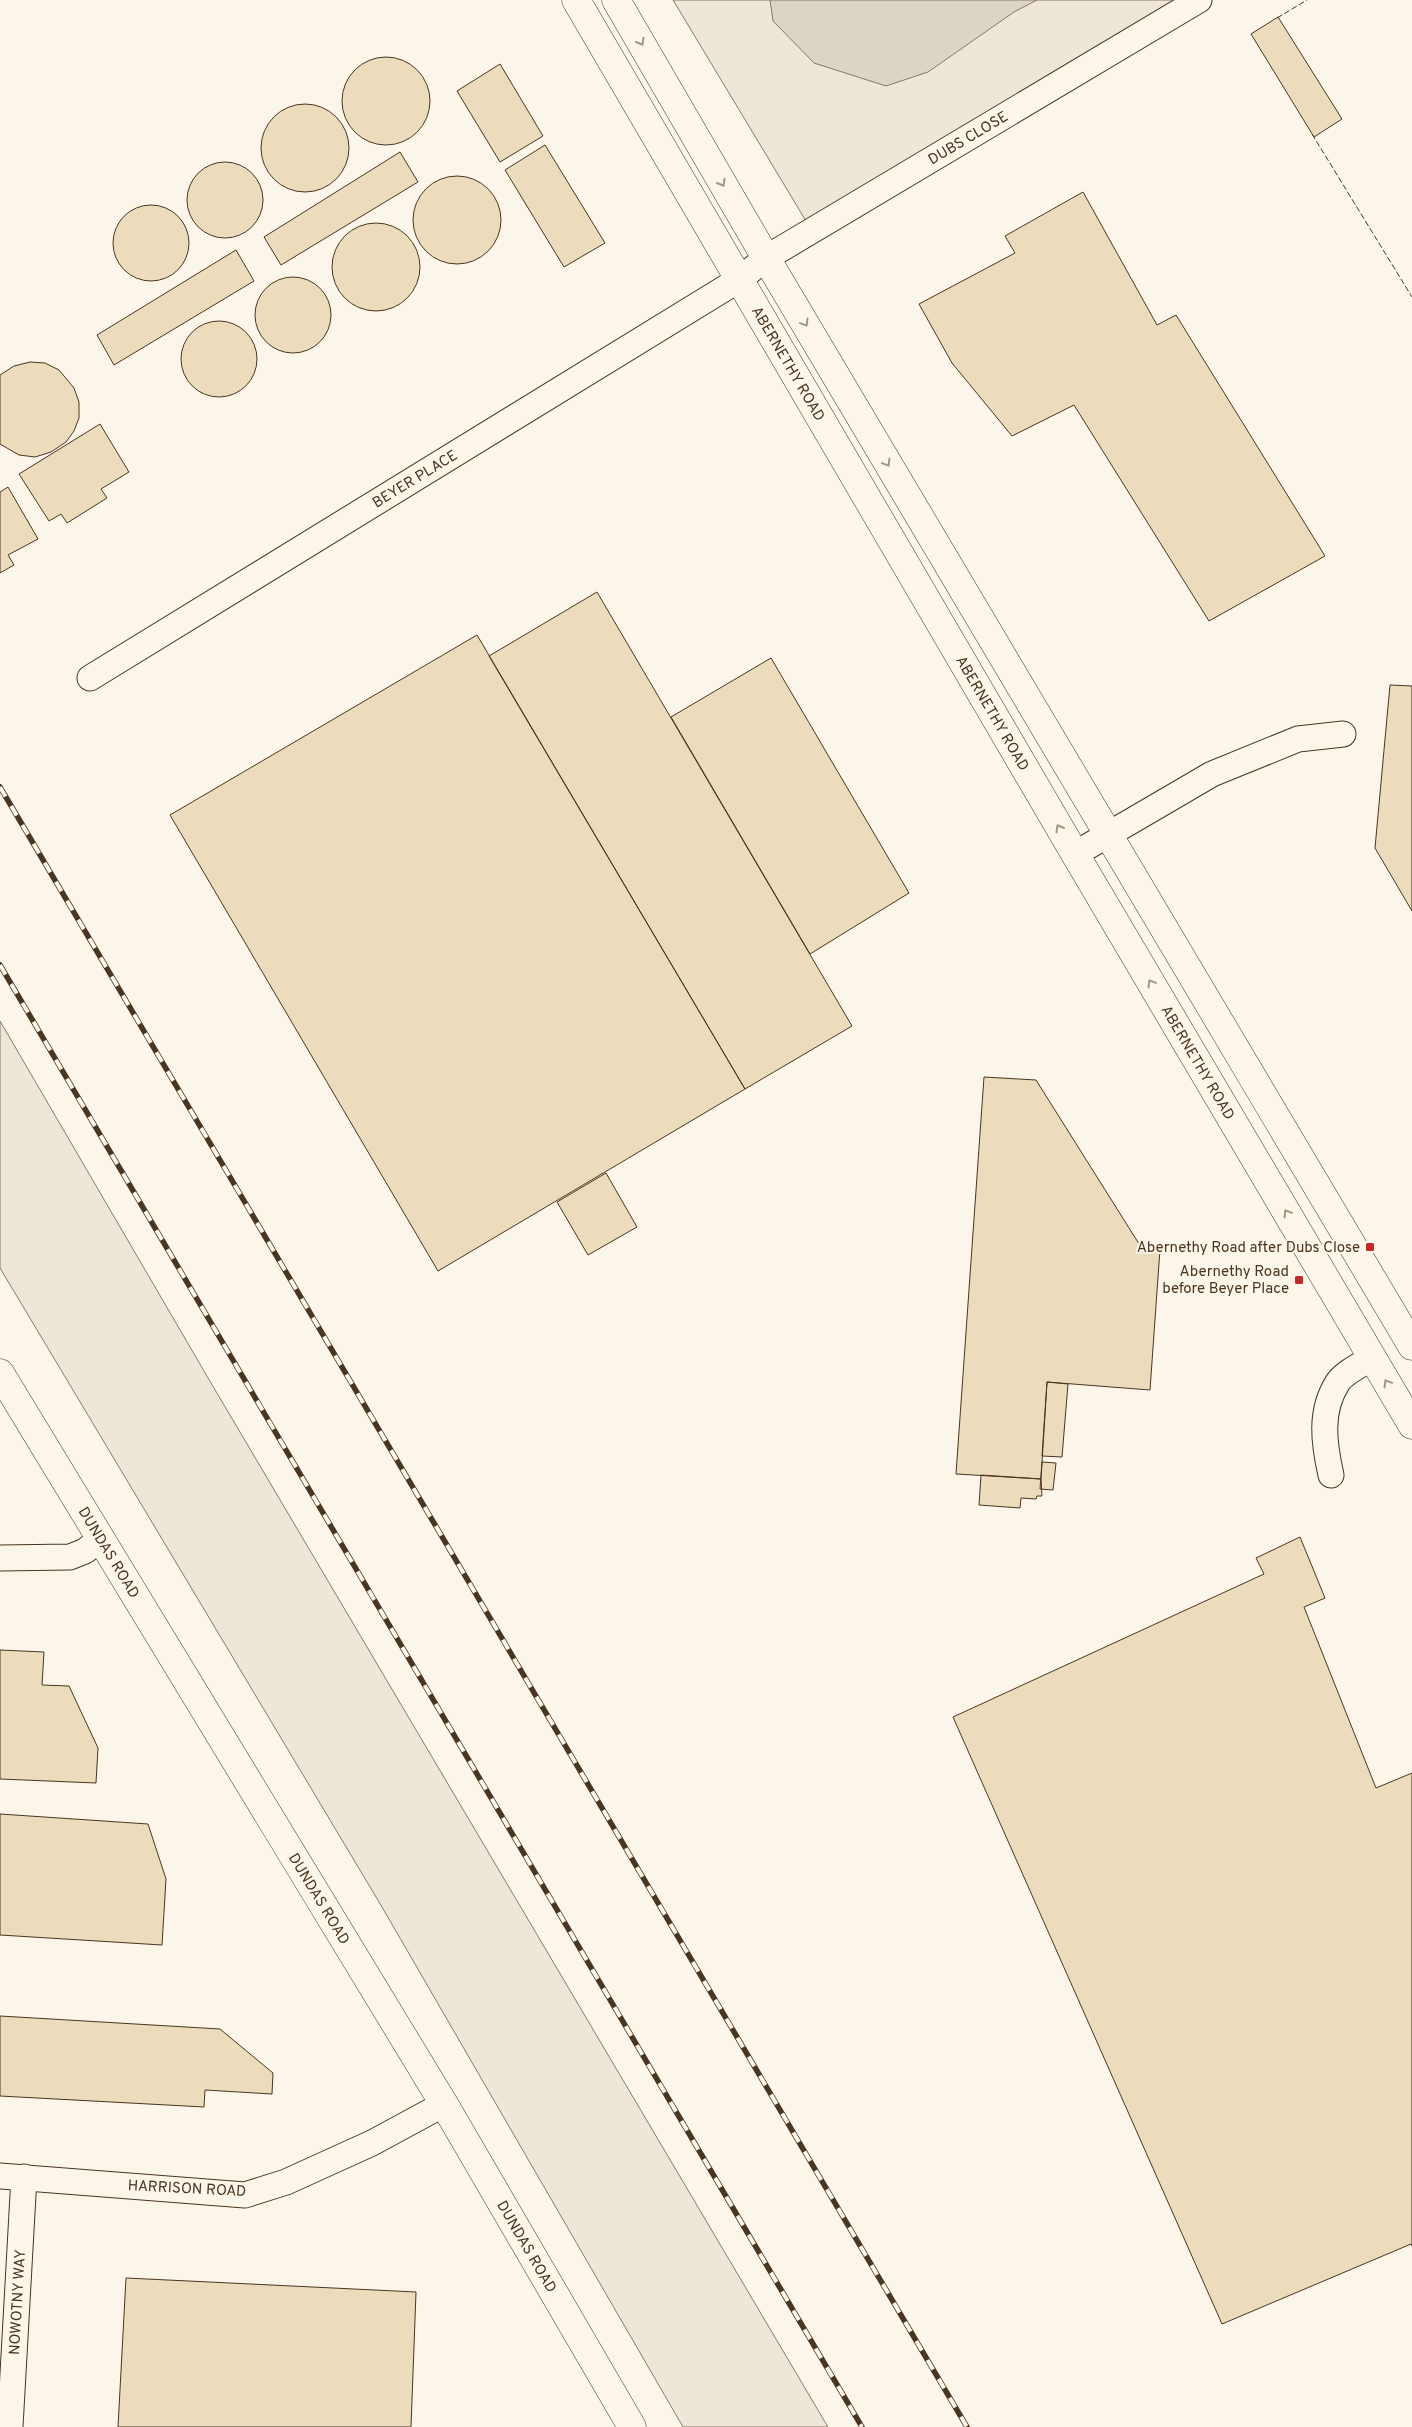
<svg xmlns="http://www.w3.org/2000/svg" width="1412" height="2427" viewBox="0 0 1412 2427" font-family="Overpass,sans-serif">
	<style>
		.green { fill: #ede6d9; stroke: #887966 }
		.water { fill: #dcd4c6; stroke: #887966 }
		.building { fill: #ecdcbc; stroke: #4a3520 }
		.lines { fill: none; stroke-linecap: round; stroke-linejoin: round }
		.minor-casing { stroke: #4a3520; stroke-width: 27 }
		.major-casing { stroke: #4a3520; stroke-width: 29 }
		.minor { stroke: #fbf6e9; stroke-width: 25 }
		.major { stroke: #fbf6e9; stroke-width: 28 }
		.rail-casing { stroke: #4a3520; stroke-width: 5.5 }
		.rail { stroke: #fbf6e9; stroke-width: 4; stroke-dasharray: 11; stroke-linecap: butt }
		.fence { stroke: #4a3520; stroke-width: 1; stroke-dasharray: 6 2.5; stroke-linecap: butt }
		.oneway { stroke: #a29684 }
		.poi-dot { fill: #c62828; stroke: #fbf6e9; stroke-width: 2 }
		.labels { text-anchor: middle; stroke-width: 4; stroke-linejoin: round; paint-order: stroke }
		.street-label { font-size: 15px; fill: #4a3520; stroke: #fbf6e9 }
		.poi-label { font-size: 15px; fill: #4a3520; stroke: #fbf6e9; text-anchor: end }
	</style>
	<rect width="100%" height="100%" fill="#fbf6e9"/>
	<path class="green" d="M 673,0 L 1199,0 L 812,231 Z
		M 0,1021 L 211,1383 L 828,2427 L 683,2427 L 382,1907 L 0,1268 Z"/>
	<path class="water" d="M 770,0 L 1037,0 L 1014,12 L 928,72 L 886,86 L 814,63 L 773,21 Z"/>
	<path class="building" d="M 1278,17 L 1342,119 L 1314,137 L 1251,34 Z
		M342 101a44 44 0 1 1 88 0a44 44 0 1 1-88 0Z
		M 500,64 L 543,136 L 500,162 L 457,91 Z
		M261 148a44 44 0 1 1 88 0a44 44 0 1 1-88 0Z
		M 545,145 L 605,243 L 564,267 L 505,170 Z
		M 400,152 L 418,182 L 281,265 L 264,237 Z
		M187 200a38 38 0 1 1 76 0a38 38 0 1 1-76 0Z
		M413 220a44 44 0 1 1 88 0a44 44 0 1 1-88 0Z
		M 1083,192 L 1157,325 L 1176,315 L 1325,556 L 1209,621 L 1074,405 L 1012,436 L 952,363 L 919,304 L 1015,253 L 1005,236 Z
		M113 243a38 38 0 1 1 76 0a38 38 0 1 1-76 0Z
		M332 267a44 44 0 1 1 88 0a44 44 0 1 1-88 0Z
		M 236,250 L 254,281 L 114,365 L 97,335 Z
		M255 315a38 38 0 1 1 76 0a38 38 0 1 1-76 0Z
		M181 359a38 38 0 1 1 76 0a38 38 0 1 1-76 0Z
		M 30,362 L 45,363 L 59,370 L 74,388 L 79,402 L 79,418 L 74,431 L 66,442 L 51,452 L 35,457 L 19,455 L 0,444 L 0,375 L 14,366 Z
		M 100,424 L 129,472 L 101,489 L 107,498 L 67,523 L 61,514 L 49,521 L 19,474 Z
		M 8,487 L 38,539 L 8,555 L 14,565 L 0,573 L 0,492 Z
		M 597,592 L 852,1026 L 745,1089 L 489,656 Z
		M 477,635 L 745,1089 L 438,1271 L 170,815 Z
		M 771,658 L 909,893 L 810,954 L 671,717 Z
		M 1390,685 L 1412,686 L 1412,911 L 1375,848 Z
		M 984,1077 L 1036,1080 L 1141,1247 L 1160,1249 L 1150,1390 L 1047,1382 L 1041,1479 L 956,1474 Z
		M 606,1173 L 637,1227 L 588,1255 L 557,1202 Z
		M 1047,1382 L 1068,1384 L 1062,1457 L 1042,1456 Z
		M 1042,1462 L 1056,1463 L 1053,1490 L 1040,1489 Z
		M 981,1475 L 1041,1479 L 1042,1496 L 1037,1496 L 1036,1499 L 1021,1498 L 1020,1508 L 979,1505 Z
		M 1300,1537 L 1325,1598 L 1304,1607 L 1376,1788 L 1412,1773 L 1412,2246 L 1411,2244 L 1222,2324 L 953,1717 L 1264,1574 L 1256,1558 Z
		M 0,1650 L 44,1652 L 42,1685 L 69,1686 L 98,1748 L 96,1783 L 0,1779 Z
		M 0,1814 L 148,1824 L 166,1879 L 162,1945 L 0,1935 Z
		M 0,2016 L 220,2029 L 273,2073 L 272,2094 L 205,2090 L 204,2107 L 0,2096 Z
		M 126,2278 L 416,2292 L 411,2427 L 118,2427 Z"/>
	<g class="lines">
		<defs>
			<g id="minor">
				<path id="s1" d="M 90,678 L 740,279 L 766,258 L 1199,0"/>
				<path d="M 1075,854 L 1212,774 L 1298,739 L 1343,734"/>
				<path d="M 1331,1475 C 1324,1444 1319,1411 1338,1382 C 1344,1373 1362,1364 1372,1358"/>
				<path d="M 0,1558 L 70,1557 L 85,1551 L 100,1539"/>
				<path d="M 0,2176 L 245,2195 L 286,2182 L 372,2143 L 444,2104"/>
				<path id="s2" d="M 10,2427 L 24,2177"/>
			</g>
			<g id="major">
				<path id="s3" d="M 576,0 L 1075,854 L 1412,1425"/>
				<path d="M 616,0 L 766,258 L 1412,1346"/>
				<path id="s4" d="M 0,1373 L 444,2104 L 632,2427"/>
			</g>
		</defs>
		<use href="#minor" class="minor-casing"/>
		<use href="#major" class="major-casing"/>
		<use href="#minor" class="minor"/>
		<use href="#major" class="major"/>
		<defs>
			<path id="rail" d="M 0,787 L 967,2427
				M 0,965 L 862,2427"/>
		</defs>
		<use href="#rail" class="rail-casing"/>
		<use href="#rail" class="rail"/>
		<path class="fence" d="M 1277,18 L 1307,0
			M 1312,134 L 1412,297"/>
	</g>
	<defs><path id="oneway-chevron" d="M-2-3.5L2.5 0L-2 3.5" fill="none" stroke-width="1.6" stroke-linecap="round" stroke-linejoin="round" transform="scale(1.25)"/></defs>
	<g class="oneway">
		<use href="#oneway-chevron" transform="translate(641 42) rotate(60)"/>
		<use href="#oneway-chevron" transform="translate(722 183) rotate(60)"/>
		<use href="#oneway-chevron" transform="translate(805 323) rotate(59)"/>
		<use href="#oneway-chevron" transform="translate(887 463) rotate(59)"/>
		<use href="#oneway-chevron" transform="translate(1059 828) rotate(-120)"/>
		<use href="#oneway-chevron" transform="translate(1151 983) rotate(-121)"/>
		<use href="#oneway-chevron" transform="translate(1287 1213) rotate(-121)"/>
		<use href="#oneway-chevron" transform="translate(1387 1383) rotate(-121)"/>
	</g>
	<g class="poi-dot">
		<rect x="1365" y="1242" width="10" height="10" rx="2.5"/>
		<rect x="1294" y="1275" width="10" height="10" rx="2.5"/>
	</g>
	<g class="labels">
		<g class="street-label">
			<text dy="5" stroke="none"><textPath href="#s1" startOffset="1031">DUBS CLOSE</textPath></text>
			<text dy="5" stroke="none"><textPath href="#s3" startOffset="421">ABERNETHY ROAD</textPath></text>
			<text dy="5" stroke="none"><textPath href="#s1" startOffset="381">BEYER PLACE</textPath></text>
			<text dy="5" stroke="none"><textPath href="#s3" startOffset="826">ABERNETHY ROAD</textPath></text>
			<text dy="5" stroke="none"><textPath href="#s3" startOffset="1231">ABERNETHY ROAD</textPath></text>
			<text dy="5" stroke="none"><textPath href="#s4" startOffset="210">DUNDAS ROAD</textPath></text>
			<text dy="5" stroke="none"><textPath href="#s4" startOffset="615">DUNDAS ROAD</textPath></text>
			<text transform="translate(187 2188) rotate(3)" y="5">HARRISON ROAD</text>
			<text dy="5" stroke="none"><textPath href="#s4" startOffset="1020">DUNDAS ROAD</textPath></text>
			<text dy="5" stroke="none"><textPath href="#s2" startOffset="125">NOWOTNY WAY</textPath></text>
		</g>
		<g class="poi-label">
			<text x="1360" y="1252">Abernethy Road after Dubs Close</text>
			<text x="1289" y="1276">Abernethy Road<tspan x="1289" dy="17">before Beyer Place</tspan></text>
		</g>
	</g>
</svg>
